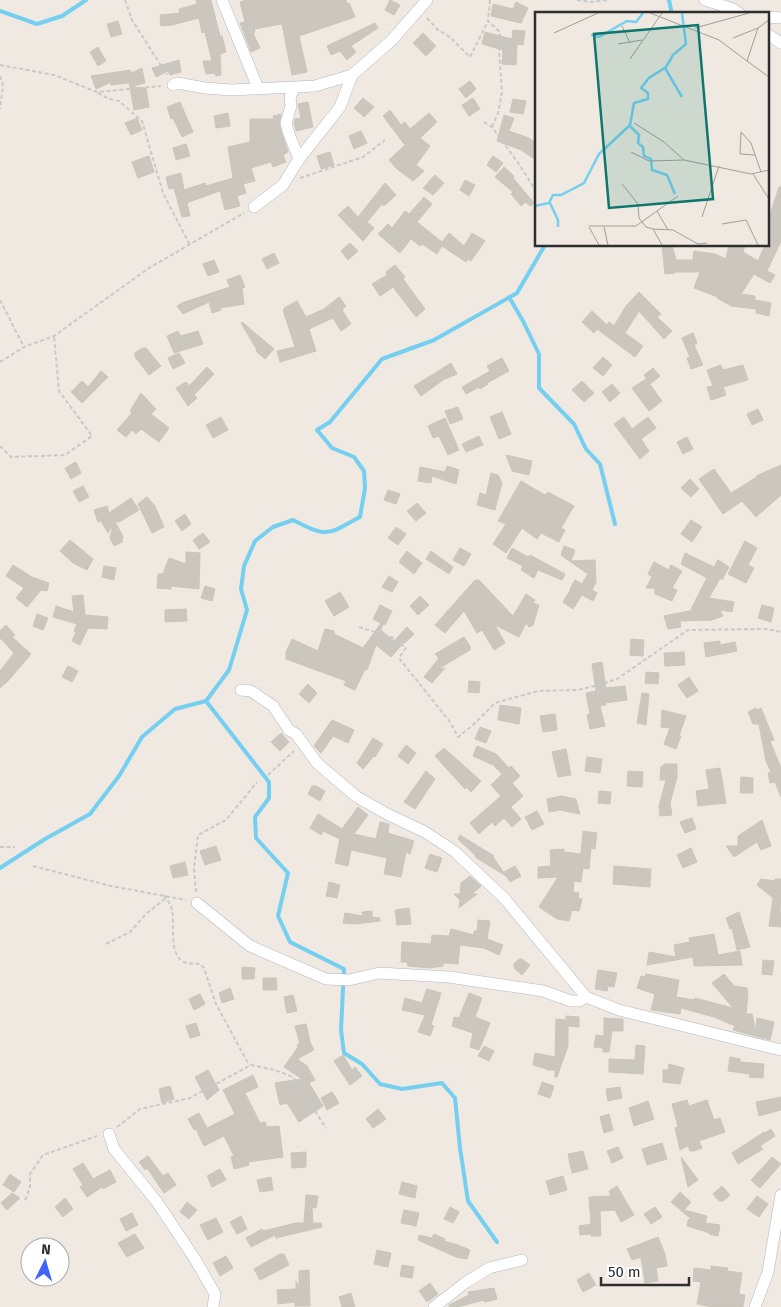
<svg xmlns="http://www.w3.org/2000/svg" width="781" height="1307" viewBox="0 0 781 1307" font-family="'Fira Sans',sans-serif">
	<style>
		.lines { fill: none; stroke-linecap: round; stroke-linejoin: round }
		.stream { stroke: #75cff0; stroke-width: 4 }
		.building { fill: #cbc7bf; stroke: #cbc5ba }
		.street-casing { stroke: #b4b7c1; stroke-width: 12 }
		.path { stroke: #c9c9c9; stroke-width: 2; stroke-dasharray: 4 2.5; stroke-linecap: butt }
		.street { stroke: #fff; stroke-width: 11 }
		.inset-river { fill: none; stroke: #75cff0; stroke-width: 2.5 }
		.inset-road { fill: none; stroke: #a29e99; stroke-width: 1 }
		.view { fill: #0f766e; fill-opacity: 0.15; stroke: #0f766e; stroke-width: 2.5 }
		.inset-edge { fill: none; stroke: #2e2e2e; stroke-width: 2.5 }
	</style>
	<rect width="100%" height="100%" fill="#efe9e1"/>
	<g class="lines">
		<path class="stream" d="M 669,0 L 672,14
			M 0,11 L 37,24 L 62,16 L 86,0
			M 509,297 L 523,321 L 539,354 L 539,388 L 574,424 L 586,449 L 600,464 L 615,524
			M 206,701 L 269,782 L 269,798 L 255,817 L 256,838 L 288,873 L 278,916 L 290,942 L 344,969 L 341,1030 L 344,1053 L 362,1064 L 380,1084 L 402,1089 L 442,1083 L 455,1098 L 460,1148 L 468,1201 L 497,1242
			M 0,868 L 45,839 L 90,814 L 119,776 L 142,737 L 175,709 L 206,701 L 229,670 L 247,610 L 241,589 L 244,566 L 255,541 L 273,527 L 293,520 C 328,538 327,535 360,517 L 365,488 L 364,471 L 354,457 L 332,448 L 317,430 L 330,422 L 382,359 L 434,340 L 517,293 L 545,245"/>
	</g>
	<path class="building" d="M 196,0 L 211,0 L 220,36 L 222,36 L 226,52 L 220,54 L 221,75 L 216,76 L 215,73 L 206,74 L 203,61 L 212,61 L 205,32 L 202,33 L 199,18 L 172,25 L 161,26 L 160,15 L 180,13 L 179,9 L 197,4 Z
		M 246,0 L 346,0 L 347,4 L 349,3 L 355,17 L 299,36 L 307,72 L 292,75 L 282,24 L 254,29 L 255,32 L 253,33 L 260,48 L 251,52 L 240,23 L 245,22 L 240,2 Z
		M 390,0 L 400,5 L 394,15 L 385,10 Z
		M 516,2 L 528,8 L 521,23 L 491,16 L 493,4 L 513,9 Z
		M 118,21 L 122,34 L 111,37 L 107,24 Z
		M 375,23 L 378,28 L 351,46 L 356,52 L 347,60 L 340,51 L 331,55 L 327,46 Z
		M 513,30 L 525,31 L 523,45 L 517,44 L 516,65 L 502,64 L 503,50 L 482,44 L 485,32 L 512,39 Z
		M 423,33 L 436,46 L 426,56 L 413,43 Z
		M 98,47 L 106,61 L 98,66 L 90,52 Z
		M 179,60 L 181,72 L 170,75 L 168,71 L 156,77 L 152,68 Z
		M 142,68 L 145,83 L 130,87 L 129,83 L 111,85 L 110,83 Z
		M 130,70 L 131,73 L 96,89 L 91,76 Z
		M 470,81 L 476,89 L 466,98 L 459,89 Z
		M 130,87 L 146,88 L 149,107 L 134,110 Z
		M 363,98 L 374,107 L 364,117 L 354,108 Z
		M 473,98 L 480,109 L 469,116 L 462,105 Z
		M 513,99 L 526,101 L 523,114 L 510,112 Z
		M 180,102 L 193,132 L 182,137 L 173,118 L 171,119 L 167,107 Z
		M 308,102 L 313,127 L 296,131 L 294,123 L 295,119 L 301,118 L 298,104 Z
		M 390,110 L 401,125 L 405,122 L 410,129 L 429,113 L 437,122 L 420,138 L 430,146 L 416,165 L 424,171 L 413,181 L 397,169 L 389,160 L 405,145 L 383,116 Z
		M 228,113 L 230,126 L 216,128 L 214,116 Z
		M 281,114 L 279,124 L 288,152 L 283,155 L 286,162 L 273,167 L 271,162 L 251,168 L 255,181 L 243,184 L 246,193 L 237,196 L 240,206 L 225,210 L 220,191 L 189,202 L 187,203 L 190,216 L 182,217 L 174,188 L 169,189 L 166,177 L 181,173 L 184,190 L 205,183 L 206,186 L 233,178 L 228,147 L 250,142 L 250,119 L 274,119 L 273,116 Z
		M 504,115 L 514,118 L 509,131 L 529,138 L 536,143 L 536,160 L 521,150 L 497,141 Z
		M 137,118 L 142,130 L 131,135 L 125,123 Z
		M 361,131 L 367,143 L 354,149 L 349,136 Z
		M 186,144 L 190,156 L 176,160 L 173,148 Z
		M 330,152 L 334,165 L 321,169 L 317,156 Z
		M 149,156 L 154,172 L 138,178 L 132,162 Z
		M 493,156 L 503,163 L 496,172 L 487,165 Z
		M 504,167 L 514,176 L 513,178 L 534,203 L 531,206 L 525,202 L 521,206 L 511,194 L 513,192 L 495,177 Z
		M 435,175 L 444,183 L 433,195 L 423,188 Z
		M 465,180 L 475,185 L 469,196 L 460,190 Z
		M 385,183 L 396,195 L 384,206 L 382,204 L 367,222 L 374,228 L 363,241 L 338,215 L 348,206 L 358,217 Z
		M 779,187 L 781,187 L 781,241 L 767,271 L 775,275 L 770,283 L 754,274 L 741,294 L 755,296 L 755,300 L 771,303 L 769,316 L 756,313 L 756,309 L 731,306 L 717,298 L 718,297 L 694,288 L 700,272 L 675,272 L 675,273 L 665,274 L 662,245 L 672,245 L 676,260 L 693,260 L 694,251 L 715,254 L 726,259 L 729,245 L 745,245 L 743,252 L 758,261 L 765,245 L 767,245 L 767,224 Z
		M 424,197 L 432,204 L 417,222 L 442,242 L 449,233 L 464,246 L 472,233 L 485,241 L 471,261 L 468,259 L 466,262 L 442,246 L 437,254 L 422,244 L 420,246 L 411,239 L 400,253 L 378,234 L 388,224 L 392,228 L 405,211 L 409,214 Z
		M 350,243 L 358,251 L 348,260 L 341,251 Z
		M 274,253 L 279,263 L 267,269 L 262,259 Z
		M 214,260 L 219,272 L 208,276 L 203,264 Z
		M 395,265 L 405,277 L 403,279 L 425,309 L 416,317 L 393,287 L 380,296 L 372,284 L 387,275 L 386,272 Z
		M 240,275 L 245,287 L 242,288 L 244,304 L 220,308 L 221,310 L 212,313 L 209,302 L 183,314 L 177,306 L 182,303 L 230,287 L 227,280 Z
		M 639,292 L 661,314 L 657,317 L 672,331 L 664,339 L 639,311 L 625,333 L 643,346 L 635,357 L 597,329 L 594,333 L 582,322 L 592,311 L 607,325 L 609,322 L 614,326 L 626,306 Z
		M 339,297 L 346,306 L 342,310 L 351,324 L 341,331 L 333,318 L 309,329 L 316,351 L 280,362 L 277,351 L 295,347 L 283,310 L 285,309 L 284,308 L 297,301 L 306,317 L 324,309 Z
		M 242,322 L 274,349 L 265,359 L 256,351 L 257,350 L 241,323 Z
		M 178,331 L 181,336 L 198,331 L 203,344 L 174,353 L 167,336 Z
		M 693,333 L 697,343 L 694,345 L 703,365 L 691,369 L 687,358 L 690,357 L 682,338 Z
		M 142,348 L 146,348 L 161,366 L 149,375 L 135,357 L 135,353 Z
		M 179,353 L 185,363 L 173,369 L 168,358 Z
		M 603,357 L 612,365 L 603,376 L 593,368 Z
		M 502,358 L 509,371 L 487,383 L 488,384 L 480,389 L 479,387 L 466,394 L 462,387 L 490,371 L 487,366 Z
		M 451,363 L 457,374 L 443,380 L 421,396 L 414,386 Z
		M 721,365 L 723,370 L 743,365 L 748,380 L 723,387 L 726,395 L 711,400 L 707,387 L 713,386 L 707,370 Z
		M 207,367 L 214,374 L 194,395 L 197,398 L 188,406 L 176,388 L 186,382 L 189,386 Z
		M 653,368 L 660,376 L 650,384 L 644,375 Z
		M 101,371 L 108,377 L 82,403 L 71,392 L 82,381 L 88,387 Z
		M 646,379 L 662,401 L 649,411 L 632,388 Z
		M 582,381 L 594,393 L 584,402 L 572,390 Z
		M 612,384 L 620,393 L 610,402 L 602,392 Z
		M 141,393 L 156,409 L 151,414 L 169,428 L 159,442 L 141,429 L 136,434 L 132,430 L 126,437 L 117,430 L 132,413 L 130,411 Z
		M 458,407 L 463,419 L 450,424 L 445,411 Z
		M 758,409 L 763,420 L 752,425 L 747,414 Z
		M 502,412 L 511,434 L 499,439 L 490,417 Z
		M 221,417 L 228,430 L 213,438 L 206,425 Z
		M 624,417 L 632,429 L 648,417 L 656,428 L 641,439 L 649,451 L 640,459 L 614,424 Z
		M 445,418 L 459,450 L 448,455 L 439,436 L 433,438 L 428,426 Z
		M 479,436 L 483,445 L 466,452 L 462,444 Z
		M 687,437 L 693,449 L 683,454 L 677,442 Z
		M 506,455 L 532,461 L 529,475 L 512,471 Z
		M 76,462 L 81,473 L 71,479 L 65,468 Z
		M 781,465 L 781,495 L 756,517 L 742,501 L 723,514 L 699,479 L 714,469 L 731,493 L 757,477 L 756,476 Z
		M 447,466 L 459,470 L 456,484 L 432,476 L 431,483 L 418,481 L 420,467 L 445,472 Z
		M 491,473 L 498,475 L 502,483 L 495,510 L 477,505 L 480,493 L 486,495 Z
		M 690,479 L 699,489 L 691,497 L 681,488 Z
		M 521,481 L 545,495 L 548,492 L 574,506 L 561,528 L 565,530 L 559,542 L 541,533 L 537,539 L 522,528 L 506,553 L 493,544 L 506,524 L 498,521 Z
		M 83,486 L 89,497 L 79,502 L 73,491 Z
		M 388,490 L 400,494 L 396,504 L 384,500 Z
		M 147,497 L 155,506 L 164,527 L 152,533 L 138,504 Z
		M 131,498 L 139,510 L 119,522 L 115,521 L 123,537 L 122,542 L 114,546 L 110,538 L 113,524 L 108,533 L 101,521 L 98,522 L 94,510 L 107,506 L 109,513 Z
		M 417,503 L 426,513 L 416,521 L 407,511 Z
		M 185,514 L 191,524 L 182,531 L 175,521 Z
		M 691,520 L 702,527 L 692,542 L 681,534 Z
		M 396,527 L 406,534 L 398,545 L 388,538 Z
		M 203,533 L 210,542 L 199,549 L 193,540 Z
		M 70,540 L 93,559 L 87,570 L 73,563 L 60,551 Z
		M 745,541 L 757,548 L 748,565 L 754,568 L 746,583 L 728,574 Z
		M 564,546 L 575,550 L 571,561 L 595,560 L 596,582 L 592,590 L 597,593 L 593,601 L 582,595 L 573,609 L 563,602 L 571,589 L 570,589 L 575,580 L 582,584 L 588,574 L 561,555 Z
		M 460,548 L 471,554 L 464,566 L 453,560 Z
		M 512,548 L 528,557 L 530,555 L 565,574 L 562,580 L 538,570 L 534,578 L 521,570 L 523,566 L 507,558 Z
		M 407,551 L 422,563 L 414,574 L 399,562 Z
		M 431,551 L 453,567 L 449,574 L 426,559 Z
		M 186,552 L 200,553 L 199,589 L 171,586 L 171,589 L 157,588 L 158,574 L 163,574 L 169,558 L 186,564 Z
		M 685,553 L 714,567 L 718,560 L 729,567 L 722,580 L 720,578 L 709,598 L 734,602 L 732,612 L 720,610 L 723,616 L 712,620 L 680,621 L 681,627 L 668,629 L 664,616 L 694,610 L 691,609 L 707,578 L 681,564 Z
		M 654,562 L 669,570 L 671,565 L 682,571 L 672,588 L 677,590 L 672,601 L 655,594 L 655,588 L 646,588 L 652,577 L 648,574 Z
		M 13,565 L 32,577 L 49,583 L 47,591 L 41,590 L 27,607 L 16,598 L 24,588 L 6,576 Z
		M 104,566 L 116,568 L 114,580 L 102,577 Z
		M 389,576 L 398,582 L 392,592 L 382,587 Z
		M 475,580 L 479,580 L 513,616 L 526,594 L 535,600 L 533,603 L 539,605 L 533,625 L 529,627 L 526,623 L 519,637 L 495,625 L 505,643 L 494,650 L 482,630 L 477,633 L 464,611 L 445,633 L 435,625 Z
		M 205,586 L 215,589 L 212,601 L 201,598 Z
		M 340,592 L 349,607 L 334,616 L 325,601 Z
		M 83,595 L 85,615 L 108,617 L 107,629 L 88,628 L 80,645 L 72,641 L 76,632 L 74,631 L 77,624 L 53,617 L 56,606 L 74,612 L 72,596 Z
		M 420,596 L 429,605 L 418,615 L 410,606 Z
		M 380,605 L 392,611 L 385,625 L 373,619 Z
		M 762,605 L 774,608 L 771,622 L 758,618 Z
		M 186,609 L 187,621 L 165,622 L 165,610 Z
		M 37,614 L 48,618 L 43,630 L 33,626 Z
		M 381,623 L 383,624 L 381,630 L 394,641 L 407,627 L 414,634 L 405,643 L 404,642 L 391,657 L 376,645 L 367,670 L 365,669 L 355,690 L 344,685 L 346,681 L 286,659 L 286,652 L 292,639 L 318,651 L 325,629 L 334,631 L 334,634 L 363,648 Z
		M 6,625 L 15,635 L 12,637 L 31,654 L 8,681 L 0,688 L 0,671 L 14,653 L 0,638 L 0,631 Z
		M 464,637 L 470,646 L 470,650 L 438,669 L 445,668 L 432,683 L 424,677 L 439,658 L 435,654 Z
		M 631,639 L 644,640 L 643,656 L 630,655 Z
		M 720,641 L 720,645 L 735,642 L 737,651 L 706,657 L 704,643 Z
		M 684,652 L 685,665 L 665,666 L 664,653 Z
		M 602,662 L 606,688 L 625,686 L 627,700 L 605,703 L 606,705 L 600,706 L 605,726 L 590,729 L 587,715 L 590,714 L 586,693 L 596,691 L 592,664 Z
		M 68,666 L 78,671 L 72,682 L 62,677 Z
		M 646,672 L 659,673 L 658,684 L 645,683 Z
		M 689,677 L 698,691 L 687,698 L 678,685 Z
		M 469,681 L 480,682 L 479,693 L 468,692 Z
		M 308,684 L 317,693 L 309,703 L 299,694 Z
		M 642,693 L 649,694 L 646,725 L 637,723 Z
		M 500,705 L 521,708 L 519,724 L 498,720 Z
		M 756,708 L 757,710 L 761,708 L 774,740 L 770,741 L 781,768 L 781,797 L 775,782 L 770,783 L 768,773 L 771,772 L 766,761 L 759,724 L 753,724 L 748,712 Z
		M 662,710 L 686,716 L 679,736 L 681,736 L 676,749 L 664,744 L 670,728 L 661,727 Z
		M 555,714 L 557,730 L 543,732 L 540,716 Z
		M 332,720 L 354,730 L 348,743 L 333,736 L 321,753 L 314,746 Z
		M 480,727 L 491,731 L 486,743 L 475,739 Z
		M 281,733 L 289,742 L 280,751 L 271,742 Z
		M 373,738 L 383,744 L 375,757 L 374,756 L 363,769 L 357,763 Z
		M 406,745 L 416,753 L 408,764 L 398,756 Z
		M 477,746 L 496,754 L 509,768 L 511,766 L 520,776 L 512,783 L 523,796 L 511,807 L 521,819 L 512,827 L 504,818 L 495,826 L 492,822 L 479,834 L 470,823 L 501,796 L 491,785 L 502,774 L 493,765 L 473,756 Z
		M 444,748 L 481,781 L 471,792 L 466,787 L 465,789 L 435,756 Z
		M 566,749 L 571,775 L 558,777 L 552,752 Z
		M 587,757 L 602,759 L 600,773 L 585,771 Z
		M 664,764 L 677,764 L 677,777 L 670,803 L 672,815 L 660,816 L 659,806 L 666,780 L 660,780 L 661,766 L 663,766 Z
		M 720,768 L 726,803 L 698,806 L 696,791 L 709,789 L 706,770 Z
		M 426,771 L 435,779 L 415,809 L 404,802 Z
		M 628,771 L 643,772 L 642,787 L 627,786 Z
		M 741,777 L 753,778 L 753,793 L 740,793 Z
		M 312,786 L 316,786 L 325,791 L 320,801 L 308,794 Z
		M 599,791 L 611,792 L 610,804 L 598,803 Z
		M 561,796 L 576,799 L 580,814 L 560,810 L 549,812 L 547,799 Z
		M 358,807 L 368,815 L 354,834 L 376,839 L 380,822 L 389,824 L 388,833 L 414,841 L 410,854 L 406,852 L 401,877 L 384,874 L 387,858 L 351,850 L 348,866 L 335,863 L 340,839 L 323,831 L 321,835 L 310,828 L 318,814 L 342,829 Z
		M 537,811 L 544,824 L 532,830 L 525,817 Z
		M 692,818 L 696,829 L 685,833 L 680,822 Z
		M 762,820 L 771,846 L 761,850 L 757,842 L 734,857 L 726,846 L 738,846 L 738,836 Z
		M 583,831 L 597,833 L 595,849 L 591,848 L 589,869 L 583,868 L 581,882 L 574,881 L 573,892 L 579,893 L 578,898 L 582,899 L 579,911 L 572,910 L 569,921 L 557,919 L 539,907 L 558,877 L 538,878 L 538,867 L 551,866 L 550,850 L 564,849 L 564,852 L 581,854 Z
		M 460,835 L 494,856 L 493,857 L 506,876 L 475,857 L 476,856 L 458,839 Z
		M 216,846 L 221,860 L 205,865 L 200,851 Z
		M 691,848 L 697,862 L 683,868 L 677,855 Z
		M 430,854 L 442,858 L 437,872 L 425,868 Z
		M 185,862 L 188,875 L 173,878 L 170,866 Z
		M 515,866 L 521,876 L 510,882 L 504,872 Z
		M 614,866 L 651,869 L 650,887 L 613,884 Z
		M 470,876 L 481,886 L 472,894 L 477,894 L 459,908 L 460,900 L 454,894 L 460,894 L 461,883 Z
		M 761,879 L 775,881 L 775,879 L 781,879 L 780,913 L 781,913 L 781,927 L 769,926 L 773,898 L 757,885 Z
		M 329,882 L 340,885 L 337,898 L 326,896 Z
		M 409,908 L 411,924 L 397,925 L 395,910 Z
		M 372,911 L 372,917 L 380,918 L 380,921 L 355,924 L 343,923 L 345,913 L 363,916 L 362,912 Z
		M 739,912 L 750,947 L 737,950 L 732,928 L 730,929 L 726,918 Z
		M 478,920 L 490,921 L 487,939 L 503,945 L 499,955 L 484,948 L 460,945 L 458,964 L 443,963 L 443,966 L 430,968 L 408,966 L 407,962 L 401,962 L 402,942 L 431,944 L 432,935 L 449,936 L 451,929 L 474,935 L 474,931 L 477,931 Z
		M 714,934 L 718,955 L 740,951 L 742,965 L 694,966 L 693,957 L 647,965 L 649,952 L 676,957 L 674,945 L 690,942 L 689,938 Z
		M 519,959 L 522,959 L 530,965 L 522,975 L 514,968 L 514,964 Z
		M 763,960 L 774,961 L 772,975 L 762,974 Z
		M 242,967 L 255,968 L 254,979 L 242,979 Z
		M 598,970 L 617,973 L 614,987 L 608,986 L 607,991 L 595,989 Z
		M 646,974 L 679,980 L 676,997 L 694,1000 L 695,998 L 733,1008 L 712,983 L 724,974 L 734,986 L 747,988 L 748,995 L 746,1014 L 752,1014 L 756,1031 L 757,1018 L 774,1022 L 770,1040 L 733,1030 L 735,1026 L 714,1017 L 681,1008 L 680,1014 L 651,1010 L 655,994 L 637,988 L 641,976 L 645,977 Z
		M 263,978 L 276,978 L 277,990 L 263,990 Z
		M 230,988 L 234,999 L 222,1003 L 219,993 Z
		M 427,989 L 441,993 L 431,1025 L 434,1026 L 430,1036 L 418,1032 L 425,1015 L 402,1010 L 405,998 L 422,1003 Z
		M 469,993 L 482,998 L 475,1017 L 490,1023 L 479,1050 L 470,1047 L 473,1033 L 452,1026 L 454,1017 L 459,1018 Z
		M 200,994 L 205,1004 L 194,1010 L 189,999 Z
		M 293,995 L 297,1011 L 287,1013 L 284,997 Z
		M 566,1016 L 579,1017 L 579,1027 L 568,1026 L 568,1046 L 557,1077 L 555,1077 L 555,1070 L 546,1070 L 547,1069 L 533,1065 L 535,1053 L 555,1057 L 556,1019 L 566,1020 Z
		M 604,1018 L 623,1019 L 623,1031 L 612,1031 L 609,1052 L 603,1052 L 603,1048 L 594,1047 L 596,1035 L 604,1036 Z
		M 196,1023 L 200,1035 L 190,1038 L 186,1026 Z
		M 306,1024 L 310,1042 L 314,1050 L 297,1059 L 307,1066 L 315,1080 L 309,1083 L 323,1106 L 299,1122 L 287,1103 L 280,1105 L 275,1083 L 302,1079 L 284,1067 L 298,1047 L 297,1045 L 300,1044 L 295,1026 Z
		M 636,1045 L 645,1046 L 643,1074 L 609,1072 L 609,1059 L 635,1060 Z
		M 484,1046 L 494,1051 L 489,1061 L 478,1056 Z
		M 343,1055 L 352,1070 L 355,1067 L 362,1076 L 350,1085 L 334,1061 Z
		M 730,1057 L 740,1059 L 740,1062 L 764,1064 L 763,1078 L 749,1077 L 750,1074 L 728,1071 Z
		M 669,1064 L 684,1068 L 680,1084 L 663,1082 L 663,1070 L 668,1070 Z
		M 208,1070 L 219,1090 L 207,1100 L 195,1077 Z
		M 253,1075 L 258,1087 L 245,1093 L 260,1123 L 265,1122 L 267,1127 L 279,1126 L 283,1157 L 248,1162 L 249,1165 L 234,1169 L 231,1157 L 234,1156 L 224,1136 L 204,1146 L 196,1129 L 194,1130 L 188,1119 L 199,1113 L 207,1128 L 235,1114 L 223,1090 Z
		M 542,1082 L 554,1086 L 550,1098 L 538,1094 Z
		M 170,1086 L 174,1099 L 162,1103 L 159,1089 Z
		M 620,1087 L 622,1098 L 608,1101 L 606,1089 Z
		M 332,1092 L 339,1103 L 327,1110 L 321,1098 Z
		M 781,1097 L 781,1110 L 759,1116 L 756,1102 Z
		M 687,1100 L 689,1106 L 707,1100 L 714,1120 L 720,1118 L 725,1132 L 699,1141 L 702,1148 L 694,1151 L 690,1151 L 688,1146 L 680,1150 L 675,1128 L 678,1127 L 672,1104 Z
		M 648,1101 L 654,1119 L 634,1126 L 629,1108 Z
		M 378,1109 L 386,1119 L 373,1128 L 366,1119 Z
		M 609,1114 L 613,1130 L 604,1133 L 600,1117 Z
		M 771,1129 L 775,1136 L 760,1146 L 763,1149 L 738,1164 L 732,1153 L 764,1132 L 765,1133 Z
		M 662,1143 L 667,1159 L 647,1165 L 642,1149 Z
		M 618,1147 L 623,1158 L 612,1163 L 607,1151 Z
		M 583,1151 L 588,1169 L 572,1173 L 568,1154 Z
		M 306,1152 L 306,1167 L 292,1168 L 291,1153 Z
		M 148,1156 L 163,1176 L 168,1173 L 176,1185 L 164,1193 L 147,1168 L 145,1170 L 139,1162 Z
		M 681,1157 L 698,1180 L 688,1187 Z
		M 772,1157 L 781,1164 L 760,1188 L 751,1180 Z
		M 83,1163 L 93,1179 L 110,1170 L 116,1182 L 103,1189 L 102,1187 L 87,1197 L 80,1187 L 83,1185 L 73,1169 Z
		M 220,1169 L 226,1180 L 212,1187 L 207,1176 Z
		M 10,1174 L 21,1182 L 14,1192 L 3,1185 Z
		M 563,1176 L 567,1190 L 550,1195 L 546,1181 Z
		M 271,1177 L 273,1190 L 260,1192 L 257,1180 Z
		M 402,1182 L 417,1186 L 415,1198 L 399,1194 Z
		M 617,1186 L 634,1215 L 621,1222 L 615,1210 L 600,1211 L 601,1236 L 591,1236 L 591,1234 L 580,1235 L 579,1226 L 591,1224 L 589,1197 L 611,1196 L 609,1191 Z
		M 722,1186 L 730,1195 L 723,1201 L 719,1201 L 713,1194 Z
		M 680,1192 L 691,1202 L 684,1210 L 707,1216 L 705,1223 L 720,1225 L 718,1236 L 709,1234 L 710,1233 L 687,1226 L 688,1220 L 691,1219 L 671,1202 Z
		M 12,1193 L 20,1198 L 7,1210 L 1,1203 Z
		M 306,1195 L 318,1196 L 316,1208 L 312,1207 L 313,1223 L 321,1223 L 322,1227 L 276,1238 L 275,1235 L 251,1247 L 246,1238 L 262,1229 L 263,1231 L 296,1223 L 304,1223 Z
		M 757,1196 L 768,1204 L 759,1217 L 747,1209 Z
		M 65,1198 L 73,1209 L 63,1217 L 55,1207 Z
		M 187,1202 L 197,1210 L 189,1219 L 180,1212 Z
		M 450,1207 L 459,1212 L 453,1223 L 444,1219 Z
		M 655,1207 L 662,1217 L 651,1224 L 644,1214 Z
		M 404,1210 L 419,1213 L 416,1226 L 401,1223 Z
		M 132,1213 L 138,1225 L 126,1231 L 120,1219 Z
		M 241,1216 L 247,1229 L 237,1234 L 230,1222 Z
		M 216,1218 L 223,1232 L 208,1240 L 200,1225 Z
		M 135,1234 L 144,1248 L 127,1257 L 118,1243 Z
		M 434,1234 L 445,1239 L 444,1241 L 458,1245 L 470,1250 L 467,1259 L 456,1257 L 418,1240 L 419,1235 L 432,1238 Z
		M 658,1237 L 665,1254 L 667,1266 L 656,1268 L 658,1281 L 645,1283 L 641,1257 L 632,1260 L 627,1249 Z
		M 377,1250 L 391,1253 L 388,1267 L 374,1264 Z
		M 280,1254 L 284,1254 L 289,1265 L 260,1280 L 254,1269 Z
		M 226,1256 L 233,1268 L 220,1276 L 213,1263 Z
		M 402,1265 L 414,1267 L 412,1278 L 400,1276 Z
		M 711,1266 L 728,1268 L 727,1271 L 742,1273 L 739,1294 L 745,1295 L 743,1307 L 712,1307 L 697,1304 L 701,1282 L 693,1281 L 694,1268 L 711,1270 Z
		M 309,1270 L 310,1306 L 295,1306 L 295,1302 L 278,1304 L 277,1290 L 296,1289 L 296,1281 L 299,1287 L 299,1271 Z
		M 589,1273 L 596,1285 L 583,1292 L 577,1280 Z
		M 430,1283 L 438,1294 L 427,1302 L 419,1291 Z
		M 494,1288 L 497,1299 L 485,1302 L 484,1300 L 458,1307 L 449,1307 L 449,1305 L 469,1295 L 468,1292 Z
		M 351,1293 L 355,1307 L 342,1307 L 339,1297 Z"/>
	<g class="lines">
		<defs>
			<path id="street" d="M 222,0 L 258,88
				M 705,0 L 733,9 L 740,14
				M 767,17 L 781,18
				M 767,34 L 781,43
				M 173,85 L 177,83 L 205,88 L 232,90 L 315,86 L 352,75
				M 295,87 L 290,97 L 291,106 L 286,123 L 289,134 L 299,159
				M 254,207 L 283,185 L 299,159 L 340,107 L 352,75 L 391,41 L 427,0
				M 241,690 L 251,691 L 273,706 L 289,730 L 296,734 L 317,763 L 357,797 L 387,814 L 425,832 L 454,851 L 504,898 L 586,997 L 619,1010 L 781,1050
				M 197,903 L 250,946 L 326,979 L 349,980 L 379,973 L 449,977 L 543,991 L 571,1001 L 579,1001 L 586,997
				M 109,1134 L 114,1149 L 157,1202 L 195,1259 L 215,1294 L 213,1307
				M 434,1307 L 465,1283 L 489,1268 L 522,1260
				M 755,1307 L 768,1272 L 781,1195"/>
		</defs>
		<use href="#street" class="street-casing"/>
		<path class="path" d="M 125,0 L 132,20 L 167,75
			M 490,0 L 488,21 L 500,32 L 499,51 L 502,92 L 498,113 L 492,127
			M 577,0 L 591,2 L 607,0
			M 427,18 L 437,29 L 451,38 L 470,57 L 488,21
			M 0,65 L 54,75 L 97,92 L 161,86
			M 0,76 L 3,85 L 0,109
			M 98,93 L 109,99 L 119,101 L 142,121 L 163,193 L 190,245
			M 484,122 L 492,127 L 519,164 L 536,191
			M 300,178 L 363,157 L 385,140
			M 0,300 L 24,347
			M 0,362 L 24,347 L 54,336 L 149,268 L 244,213
			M 0,446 L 11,457 L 65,455 L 92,436 L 59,391 L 54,337
			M 359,627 L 394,638 L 406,648 L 399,658 L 450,722 L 458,737 L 473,725 L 495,703 L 538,691 L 577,690 L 595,686 L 617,679 L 688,630 L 766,629 L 781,632
			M 268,775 L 294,751
			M 0,847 L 15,847
			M 33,866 L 111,886 L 186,900
			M 196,892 L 194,868 L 198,835 L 226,820 L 257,782
			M 164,895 C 167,899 170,904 172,909 C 175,922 168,955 184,962 C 189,964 195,963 200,964 L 204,968 L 216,1004 L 249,1065
			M 106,944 L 130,932 L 146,914 L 166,898
			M 117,1127 L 140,1109 L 190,1098 L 251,1065 L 275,1070 L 293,1077 L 326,1128
			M 25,1200 L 30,1188 L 30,1174 L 43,1155 L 97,1136"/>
		<use href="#street" class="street"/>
	</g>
	<g transform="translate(535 12)">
		<rect width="234" height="234" fill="#efe9e1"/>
		<path class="inset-river" d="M 56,23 L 64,25 L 92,9 L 101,10 L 108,1M 130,56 L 147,85M 95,114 L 104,123 L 103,131 L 108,135 L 109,144 L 116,147 L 117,158 L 132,163 L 140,182M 15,191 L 23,208 L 23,215M 0,194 L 14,191 L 18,183 L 26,183 L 49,171 L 64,142 L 95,113 L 99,91 L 113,87 L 113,81 L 106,76 L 114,66 L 131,55 L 138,43 L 151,32 L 147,1"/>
		<path class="inset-road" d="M 115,1 L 184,28 L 212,49M 234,8 L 223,16 L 212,49 L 234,65M 87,14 L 95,31M 160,16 L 214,1M 19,21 L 63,1M 198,26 L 223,16M 83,32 L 107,28M 95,47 L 127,1M 99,111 L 129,130 L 149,148M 206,120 L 216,131 L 226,160M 206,120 L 205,142 L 220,143M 96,140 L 114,149 L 149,148 L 216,162 L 234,158M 218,162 L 234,187M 87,172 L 103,192 L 104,206 L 111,215 L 118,217 L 127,233M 122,199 L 133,218M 167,205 L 184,154M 187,212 L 211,208 L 223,233M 54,214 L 101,214 L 143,184M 54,215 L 64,233M 69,215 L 73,233M 118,217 L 138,218 L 163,232 L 172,231"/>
		<path class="view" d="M 163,13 L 178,187 L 74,196 L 59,22 Z"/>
		<rect width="234" height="234" class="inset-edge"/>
	</g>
	<g transform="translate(45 1262) rotate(5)"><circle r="24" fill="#ffffff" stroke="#ababab"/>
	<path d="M0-4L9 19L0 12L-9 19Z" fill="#4264fb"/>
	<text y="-8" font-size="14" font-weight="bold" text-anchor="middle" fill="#2e2e2e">N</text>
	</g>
	<path d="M601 1277v8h88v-8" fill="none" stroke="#2e2e2e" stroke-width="2.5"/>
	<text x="608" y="1277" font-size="15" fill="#2e2e2e" stroke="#ffffff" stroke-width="4" paint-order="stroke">50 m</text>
</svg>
